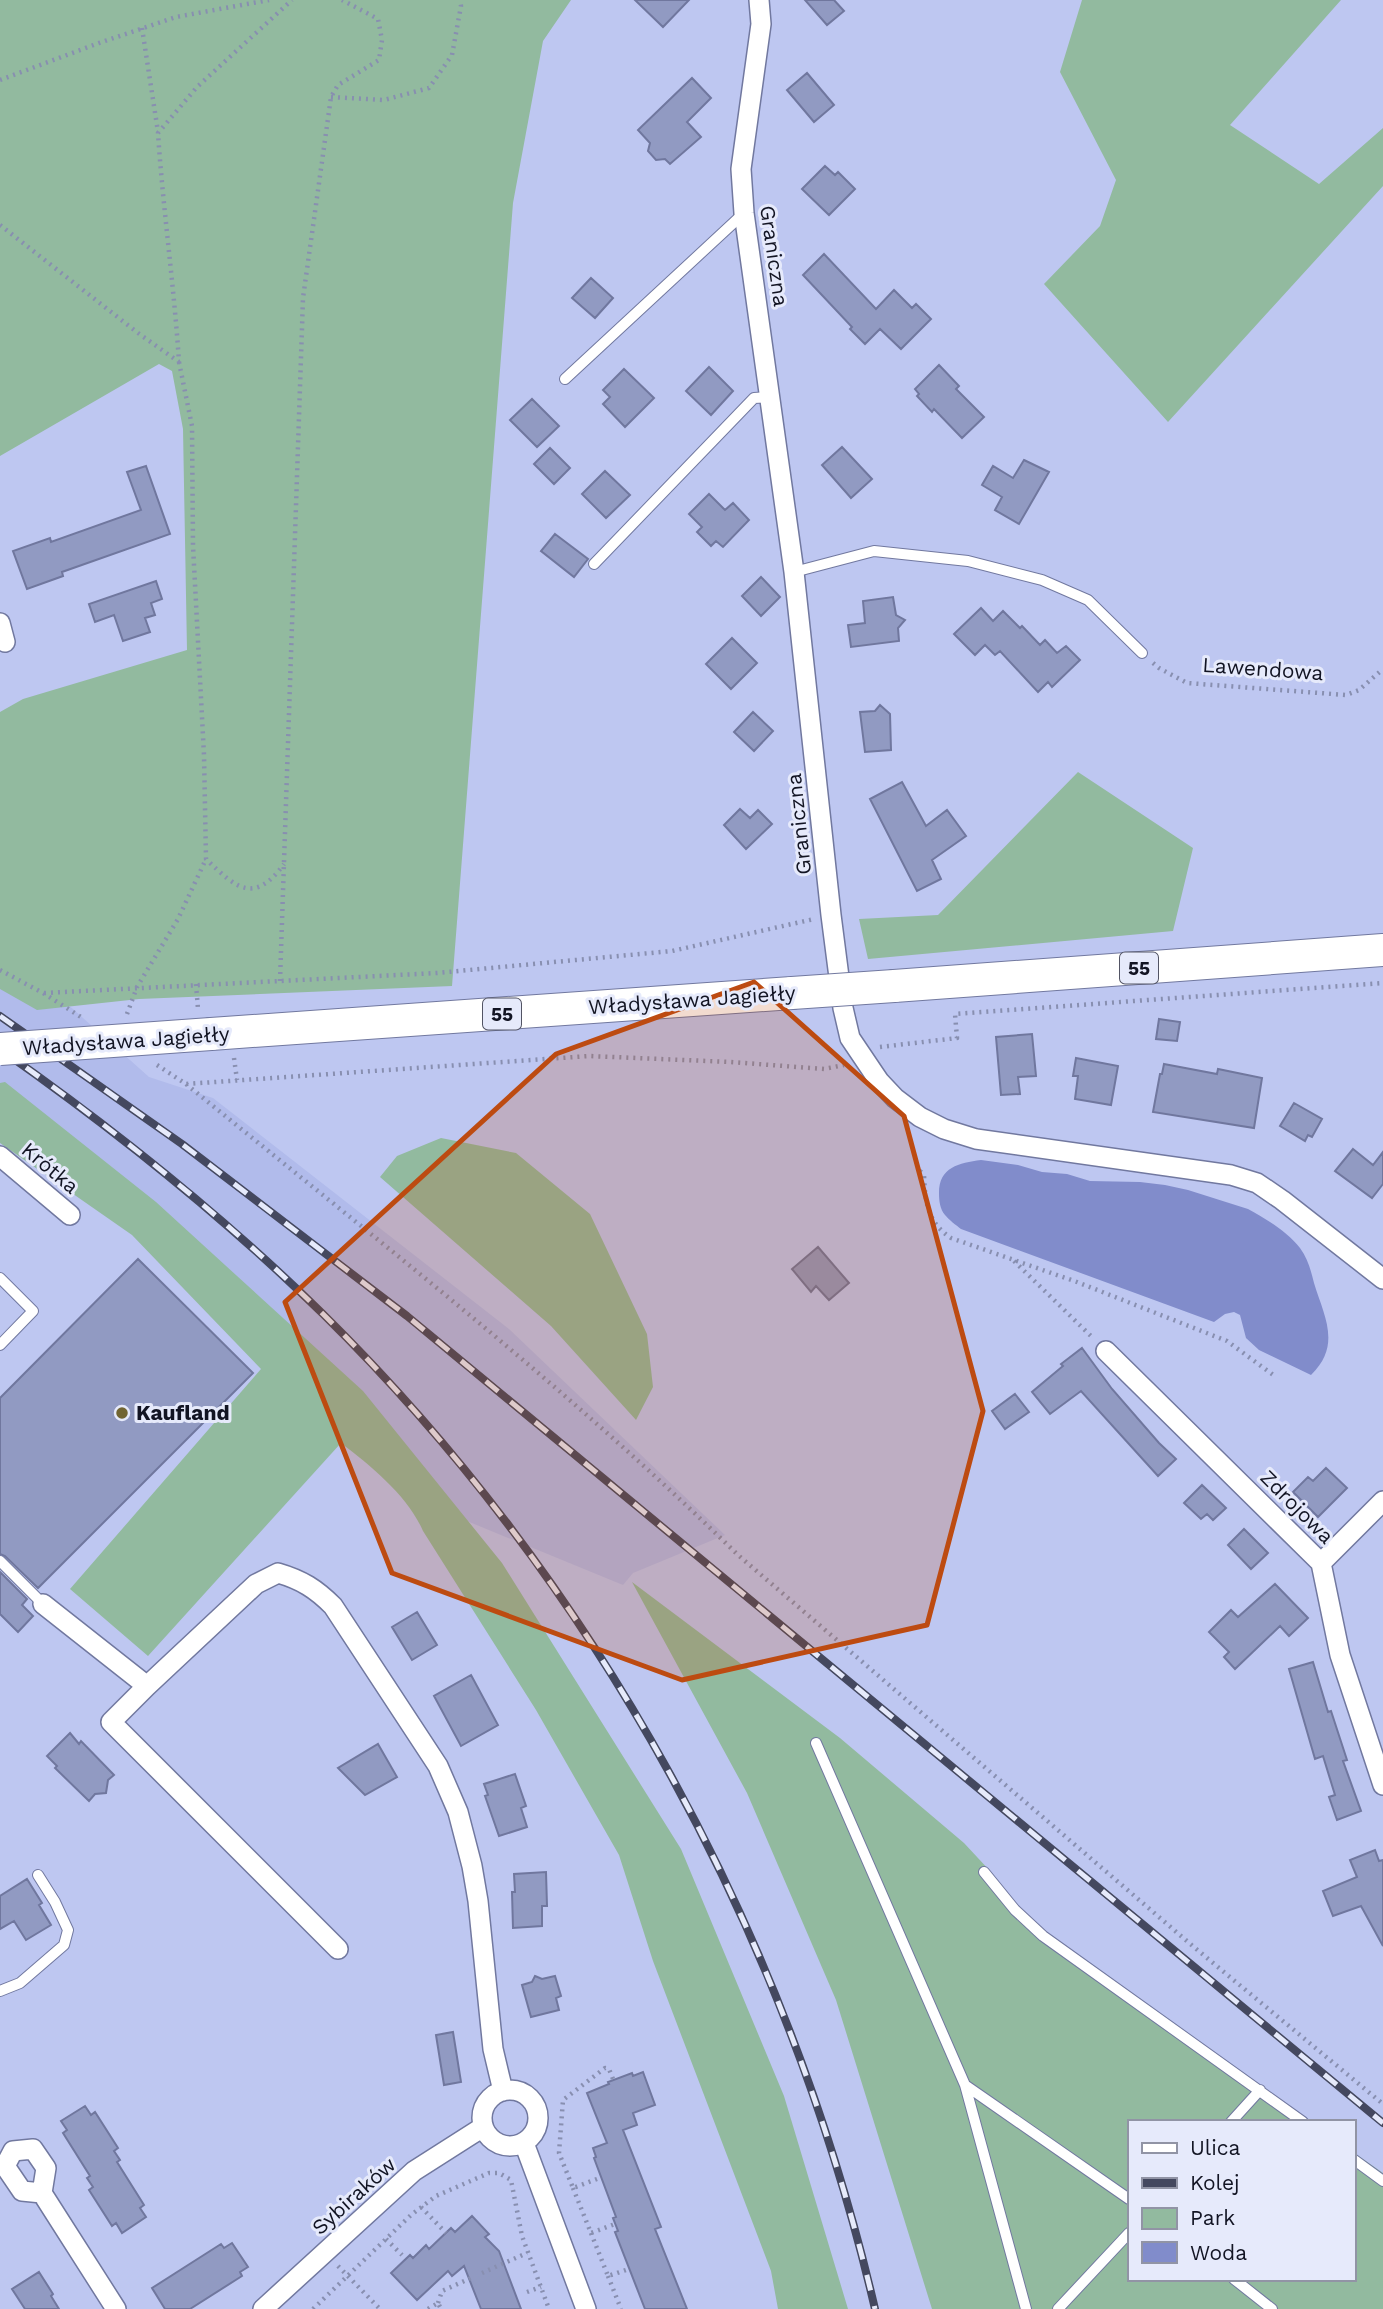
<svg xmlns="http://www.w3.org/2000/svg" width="1383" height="2309" viewBox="0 0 1383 2309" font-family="'Work Sans',sans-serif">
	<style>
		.built { fill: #b1bbeb }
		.green { fill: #92ba9f }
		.water { fill: #818ccb }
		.building { fill: #919ac2; stroke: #70779e; stroke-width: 2 }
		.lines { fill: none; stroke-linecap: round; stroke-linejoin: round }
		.lane-casing { stroke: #71789f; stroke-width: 12 }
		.street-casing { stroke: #71789f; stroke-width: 22 }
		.primary-casing { stroke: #71789f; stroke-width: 34 }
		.path { stroke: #888fb0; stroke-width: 4.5; stroke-dasharray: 2 5; stroke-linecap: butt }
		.lane { stroke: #fff; stroke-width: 10 }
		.street { stroke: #fff; stroke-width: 19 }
		.primary { stroke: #fff; stroke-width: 32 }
		.rail-casing { stroke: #44485f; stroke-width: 8 }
		.rail { stroke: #e6eafb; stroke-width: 5; stroke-dasharray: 16; stroke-linecap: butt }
		.primary-bridge-casing { stroke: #71789f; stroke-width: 34; stroke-linecap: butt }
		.primary-bridge { stroke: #fff; stroke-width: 32 }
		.marked { fill: #bd4b11; fill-opacity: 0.2; stroke: #bd4b11; stroke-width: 5; stroke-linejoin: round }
		.poi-dot { fill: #716532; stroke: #e6eafb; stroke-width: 2.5 }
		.labels { text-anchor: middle; stroke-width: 6; stroke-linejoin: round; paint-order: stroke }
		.shield { fill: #e6eafb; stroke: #525464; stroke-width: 2 }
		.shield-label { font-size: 19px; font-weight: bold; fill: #121423 }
		.street-label { font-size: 21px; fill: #121423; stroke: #e6eafb }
		.poi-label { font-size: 21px; font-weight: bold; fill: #121423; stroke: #e6eafb; text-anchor: start }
	</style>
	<rect width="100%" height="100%" fill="#bec7f1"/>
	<path class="built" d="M 0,959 L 45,984 L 149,1077 L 213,1098 L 509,1329 L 725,1535 L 633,1573 L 623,1585 L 406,1496 L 296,1357 L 0,1132 Z"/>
	<path class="green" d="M 0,0 L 571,0 L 543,41 L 513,203 L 452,986 L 139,999 L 37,1010 L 0,989 L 0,712 L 23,699 L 187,650 L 183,429 L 172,371 L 159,364 L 0,456 Z
		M 1082,0 L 1341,0 L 1230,125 L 1319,184 L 1383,128 L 1383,186 L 1168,422 L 1044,284 L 1100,226 L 1116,180 L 1060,72 Z
		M 1078,772 L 1193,848 L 1173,931 L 868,959 L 859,919 L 938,915 Z
		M 5,1082 L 156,1202 L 363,1391 L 502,1563 L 681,1849 L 784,2096 L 848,2309 L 778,2309 L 771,2271 L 653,1961 L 619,1855 L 536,1710 L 423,1531 C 408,1496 371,1466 341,1443 L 148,1656 L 70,1589 L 261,1369 L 132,1235 L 0,1143 L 0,1083 Z
		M 441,1138 L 516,1153 L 590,1214 L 647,1334 L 653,1387 L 636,1420 L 551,1326 L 380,1177 L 397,1156 Z
		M 632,1582 L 840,1738 L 964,1843 L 991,1872 L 1019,1907 L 1046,1933 L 1311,2122 L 1129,2122 L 1129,2279 L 1353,2279 L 1353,2152 L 1383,2173 L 1383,2309 L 932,2309 L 836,2000 L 747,1793 Z"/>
	<path class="water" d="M 981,1160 L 1018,1165 L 1042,1172 L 1067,1174 L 1090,1181 L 1140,1182 L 1165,1185 L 1188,1190 L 1248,1209 C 1266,1219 1287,1231 1300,1248 C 1308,1259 1311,1271 1314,1283 C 1324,1316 1342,1345 1311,1375 L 1259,1350 L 1246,1338 L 1240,1315 L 1234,1312 L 1225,1314 L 1214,1322 L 961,1229 C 956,1225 949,1220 945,1215 C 940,1209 939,1201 939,1193 C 939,1167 959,1163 981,1160 Z"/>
	<path class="building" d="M 635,0 L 689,0 L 663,27 Z
		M 805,0 L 834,0 L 844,11 L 827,25 Z
		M 807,73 L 834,105 L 814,122 L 787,90 Z
		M 692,78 L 711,98 L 687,122 L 701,137 L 670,164 L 665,159 L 656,160 L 648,151 L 650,143 L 638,130 Z
		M 825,166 L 835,175 L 838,172 L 855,189 L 829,215 L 802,189 Z
		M 824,254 L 876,309 L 894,290 L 912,308 L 916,304 L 931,319 L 901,349 L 880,329 L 865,344 L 850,329 L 852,327 L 803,275 Z
		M 591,278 L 613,298 L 595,318 L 572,298 Z
		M 939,365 L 959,386 L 956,389 L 984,417 L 962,438 L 934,409 L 932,412 L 917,396 L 919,394 L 915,389 Z
		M 709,367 L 733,391 L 711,415 L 686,391 Z
		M 624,369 L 654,398 L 625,427 L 603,404 L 610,397 L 603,390 Z
		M 532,399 L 559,426 L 537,447 L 510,420 Z
		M 842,447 L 872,479 L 851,498 L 822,465 Z
		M 550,448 L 570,468 L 554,484 L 534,464 Z
		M 1024,460 L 1049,472 L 1019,524 L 995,510 L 1002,497 L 982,485 L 993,466 L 1013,478 Z
		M 146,466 L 170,534 L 62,572 L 63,576 L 27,589 L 13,551 L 50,538 L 51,542 L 141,510 L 127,472 Z
		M 605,471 L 630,495 L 606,518 L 582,494 Z
		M 709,494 L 725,510 L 733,503 L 749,520 L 723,547 L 716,541 L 711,546 L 697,532 L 702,527 L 689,514 Z
		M 555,534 L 588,559 L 574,577 L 541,551 Z
		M 761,577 L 780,597 L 761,616 L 742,596 Z
		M 156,581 L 162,599 L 151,603 L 155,615 L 145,618 L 150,632 L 123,641 L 114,615 L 95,622 L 89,604 Z
		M 893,597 L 896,615 L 905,620 L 898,628 L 899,641 L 851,647 L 848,625 L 865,623 L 863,601 Z
		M 981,608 L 993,621 L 1003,611 L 1020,628 L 1022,626 L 1040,645 L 1045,640 L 1057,653 L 1066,646 L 1080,660 L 1052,687 L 1048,682 L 1038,692 L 1000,651 L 995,655 L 985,645 L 975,655 L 954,634 Z
		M 732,638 L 757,663 L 731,689 L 706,664 Z
		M 880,705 L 890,714 L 891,750 L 865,752 L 860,712 L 875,711 Z
		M 753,712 L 773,731 L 754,751 L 734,732 Z
		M 902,782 L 926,826 L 947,810 L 966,836 L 932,860 L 941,879 L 917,891 L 870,799 Z
		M 740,809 L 750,818 L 758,810 L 772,824 L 746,849 L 724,825 Z
		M 1159,1019 L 1180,1022 L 1177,1041 L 1156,1039 Z
		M 1032,1034 L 1036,1076 L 1018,1077 L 1020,1094 L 1001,1095 L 996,1037 Z
		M 1076,1058 L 1118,1066 L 1111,1105 L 1075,1099 L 1078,1076 L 1073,1076 Z
		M 1164,1064 L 1217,1074 L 1218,1069 L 1262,1078 L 1254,1128 L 1153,1112 L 1160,1074 L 1162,1074 Z
		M 1294,1103 L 1322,1119 L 1312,1137 L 1308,1135 L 1305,1141 L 1280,1126 Z
		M 1353,1149 L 1373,1165 L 1383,1152 L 1383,1184 L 1372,1198 L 1335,1171 Z
		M 818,1247 L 849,1283 L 829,1300 L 816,1286 L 811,1292 L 792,1269 Z
		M 138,1259 L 253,1373 L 38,1588 L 5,1556 L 0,1554 L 0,1398 Z
		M 1082,1348 L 1112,1389 L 1159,1443 L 1176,1459 L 1158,1476 L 1081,1391 L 1050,1414 L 1032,1392 L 1063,1366 L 1061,1364 Z
		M 1015,1394 L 1029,1412 L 1005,1429 L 992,1411 Z
		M 1326,1468 L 1347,1488 L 1318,1517 L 1293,1492 L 1308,1477 L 1313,1481 Z
		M 1202,1485 L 1226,1508 L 1213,1520 L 1207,1514 L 1201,1519 L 1184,1503 Z
		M 1244,1529 L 1268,1553 L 1251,1569 L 1228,1545 Z
		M 0,1572 L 27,1599 L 22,1605 L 33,1616 L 18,1632 L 0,1614 Z
		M 1275,1584 L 1308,1618 L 1289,1636 L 1280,1626 L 1235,1669 L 1224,1657 L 1229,1652 L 1209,1632 L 1231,1610 L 1238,1617 Z
		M 417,1612 L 437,1645 L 412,1660 L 392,1627 Z
		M 1313,1662 L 1328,1712 L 1331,1711 L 1347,1760 L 1343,1761 L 1361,1811 L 1337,1820 L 1329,1797 L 1335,1795 L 1323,1756 L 1315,1759 L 1289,1669 Z
		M 471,1675 L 498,1725 L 461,1746 L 434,1696 Z
		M 70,1733 L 79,1744 L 81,1741 L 114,1775 L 108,1780 L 106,1793 L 95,1794 L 89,1801 L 55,1768 L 57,1766 L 47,1756 Z
		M 378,1744 L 397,1777 L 365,1795 L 338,1768 Z
		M 515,1774 L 526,1806 L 521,1808 L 527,1827 L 499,1836 L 485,1796 L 488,1795 L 484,1784 Z
		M 1375,1850 L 1379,1861 L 1383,1860 L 1383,1946 L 1361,1906 L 1333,1916 L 1323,1891 L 1357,1877 L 1350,1860 Z
		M 546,1872 L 547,1906 L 542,1906 L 542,1926 L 513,1928 L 512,1892 L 515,1892 L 514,1874 Z
		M 27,1879 L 42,1903 L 39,1905 L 51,1925 L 26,1940 L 14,1921 L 0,1929 L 0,1896 Z
		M 535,1976 L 542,1979 L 555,1976 L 561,1996 L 556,1998 L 559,2010 L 531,2017 L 522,1985 L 532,1982 Z
		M 453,2032 L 461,2082 L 444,2085 L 436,2035 Z
		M 643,2072 L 655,2105 L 633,2113 L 637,2125 L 623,2130 L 661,2227 L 655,2229 L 687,2309 L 645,2309 L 615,2232 L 618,2231 L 613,2218 L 616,2217 L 594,2158 L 596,2157 L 593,2148 L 607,2143 L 587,2093 L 609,2084 L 608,2082 L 632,2073 L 633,2076 Z
		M 85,2106 L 91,2115 L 95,2112 L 118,2148 L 114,2151 L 120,2160 L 117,2162 L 144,2205 L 140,2208 L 146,2217 L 122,2233 L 116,2223 L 112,2226 L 89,2190 L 93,2187 L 87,2178 L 90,2176 L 63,2133 L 67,2130 L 61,2121 Z
		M 472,2216 L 489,2234 L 485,2237 L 499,2251 L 521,2309 L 481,2309 L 464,2266 L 452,2276 L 448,2271 L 417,2300 L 391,2273 L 410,2255 L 413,2258 L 426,2245 L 429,2249 L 451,2228 L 455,2232 Z
		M 232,2243 L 248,2267 L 240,2272 L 242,2276 L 190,2309 L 165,2309 L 152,2288 L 221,2244 L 224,2248 Z
		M 39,2272 L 53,2294 L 51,2296 L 59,2309 L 25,2309 L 12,2289 Z"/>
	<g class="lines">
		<defs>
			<path id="lane" d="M 565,379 L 743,214
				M 594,564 L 754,398 L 770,397
				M 794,572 L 874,551 L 968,561 L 1042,580 L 1088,600 L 1142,653
				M 0,1278 L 33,1311 L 0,1345
				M 0,1561 L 43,1604
				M 816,1743 L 965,2085 L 1129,2199
				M 984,1872 L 1015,1910 L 1043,1936 L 1303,2122
				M 0,1991 L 20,1983 L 64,1945 L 68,1930 L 55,1902 L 38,1875
				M 965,2085 L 1026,2309
				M 1231,2122 L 1260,2090
				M 1353,2159 L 1383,2181
				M 1234,2279 L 1272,2309
				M 1058,2309 L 1129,2233"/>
			<path id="street" d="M 759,0 L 761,24 L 741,169 L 744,213 L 794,572 L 831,915 L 843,1008 L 850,1038 L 879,1081 L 895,1098 L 920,1117 L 944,1129 L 976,1139 L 1231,1175 L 1257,1183 L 1282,1200 L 1383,1279
				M 0,623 L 5,642
				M 0,1156 L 70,1215
				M 1106,1351 L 1321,1563 L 1340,1655 L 1383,1785
				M 1321,1563 L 1383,1501
				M 43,1604 L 147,1686 L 111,1722 L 338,1949
				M 147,1686 L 256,1584 L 278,1573 C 302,1580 316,1589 333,1606 L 438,1766 L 458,1812 L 472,1866 L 478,1901 L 493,2049 L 503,2091
				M482 2118a28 28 0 1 1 56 0a28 28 0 1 1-56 0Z
				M 524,2143 L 586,2309
				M 42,2193 L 22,2191 L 5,2166 L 13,2151 L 33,2149 L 46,2168 L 42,2193 L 116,2309
				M 263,2309 L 414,2171 L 483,2127"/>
			<path id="primary" d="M 894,986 L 1383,950
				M 211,1034 L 792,993"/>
		</defs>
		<use href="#lane" class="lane-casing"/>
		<use href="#street" class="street-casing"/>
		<use href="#primary" class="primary-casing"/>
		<path class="path" d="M 142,28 L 158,132
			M 0,80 L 99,43 L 176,17 L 269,0
			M 331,97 L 384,100 L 429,88 L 452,55 L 461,6 L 460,0
			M 0,225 L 138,333 L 179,362 C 174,285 163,209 158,133 L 197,87 L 292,0
			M 179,362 L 192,426 L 193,546 L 204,755 L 206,859 C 236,888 254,905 284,864
			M 1153,663 L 1159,668 L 1187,683 L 1346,695 L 1359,690 L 1383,669
			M 0,970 L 43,993 L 81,1017
			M 280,981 L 303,298 L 331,97 L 338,85 L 379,60 L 382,40 L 378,19 L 342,0
			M 196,984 L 198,1009
			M 44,993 L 437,973 L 672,951 L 814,919
			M 127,1014 L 137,987 L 178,919 L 206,859
			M 880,1047 L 957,1038 L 955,1014 L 1383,983
			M 234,1058 L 237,1080
			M 157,1065 L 186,1084 L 589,1056 L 731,1062 L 824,1069 L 844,1065
			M 186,1084 C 373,1237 565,1385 738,1555 L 1195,1948 L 1383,2104
			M 920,1171 L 924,1174 C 925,1202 927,1222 951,1238 L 1077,1282 L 1227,1341 L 1276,1377
			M 1014,1261 L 1093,1338
			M 597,2179 L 573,2188 L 559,2153 L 563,2100 L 605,2068 L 609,2069 L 613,2079
			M 573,2188 L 591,2233 L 615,2224
			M 421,2207 L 446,2233
			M 591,2233 L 608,2276 L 626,2270
			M 386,2239 L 402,2255
			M 338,2266 L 380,2309
			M 482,2273 L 527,2253
			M 608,2276 L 621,2309
			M 527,2292 L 541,2287
			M 438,2303 L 442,2291 L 471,2278
			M 313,2309 L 411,2215 L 436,2196 L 489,2173 L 499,2173 L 511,2180 L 522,2236 L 549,2309
			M 428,2309 L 438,2303 L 441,2309"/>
		<use href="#lane" class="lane"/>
		<use href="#street" class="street"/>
		<use href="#primary" class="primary"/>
		<defs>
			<path id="rail" d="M 0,1016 L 182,1144 L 407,1316 L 1383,2123
				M 0,1049 C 114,1129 223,1216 323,1314 C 597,1584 788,1935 875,2309"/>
		</defs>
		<use href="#rail" class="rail-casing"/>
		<use href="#rail" class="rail"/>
		<defs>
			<path id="primary-bridge" d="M 792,993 L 894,986
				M 0,1049 L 211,1034"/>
		</defs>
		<use href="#primary-bridge" class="primary-bridge-casing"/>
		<use href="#primary-bridge" class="primary-bridge"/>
	</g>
	<path class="marked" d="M 754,982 L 904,1116 L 983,1411 L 927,1625 L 682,1680 L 392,1573 L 285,1302 L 556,1054 Z"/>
	<circle class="poi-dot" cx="122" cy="1413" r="7"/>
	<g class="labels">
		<g class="shield">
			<rect x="1120" y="952.5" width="38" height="31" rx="5"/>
			<rect x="483" y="998.5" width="38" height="31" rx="5"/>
		</g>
		<g class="shield-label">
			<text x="1139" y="975">55</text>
			<text x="502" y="1021">55</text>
		</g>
		<g class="street-label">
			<text transform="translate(774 256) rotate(82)" y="7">Graniczna</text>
			<text transform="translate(1263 669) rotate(4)" y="7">Lawendowa</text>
			<text transform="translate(799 824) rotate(-96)" y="7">Graniczna</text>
			<text transform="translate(692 1000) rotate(-4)" y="7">Władysława Jagiełły</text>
			<text transform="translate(126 1041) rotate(-4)" y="7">Władysława Jagiełły</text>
			<text transform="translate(50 1168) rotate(40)" y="7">Krótka</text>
			<text transform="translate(1297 1507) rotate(45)" y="7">Zdrojowa</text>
			<text transform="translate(354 2196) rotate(-42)" y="7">Sybiraków</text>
		</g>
		<g class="poi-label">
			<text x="136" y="1420">Kaufland</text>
		</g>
	</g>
	<rect x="1128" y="2120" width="228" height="161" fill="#e6eafb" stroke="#9194a5" stroke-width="2"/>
	<rect x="1142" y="2143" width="35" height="10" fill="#ffffff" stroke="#9194a5" stroke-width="2"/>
	<text x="1190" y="2155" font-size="21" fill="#121423">Ulica</text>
	<rect x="1142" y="2178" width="35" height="10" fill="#44485f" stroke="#9194a5" stroke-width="2"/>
	<text x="1190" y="2190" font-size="21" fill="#121423">Kolej</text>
	<rect x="1142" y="2208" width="35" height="21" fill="#92ba9f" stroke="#9194a5" stroke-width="2"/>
	<text x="1190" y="2225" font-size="21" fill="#121423">Park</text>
	<rect x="1142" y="2242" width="35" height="21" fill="#818ccb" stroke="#9194a5" stroke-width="2"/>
	<text x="1190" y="2260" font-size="21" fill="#121423">Woda</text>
</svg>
